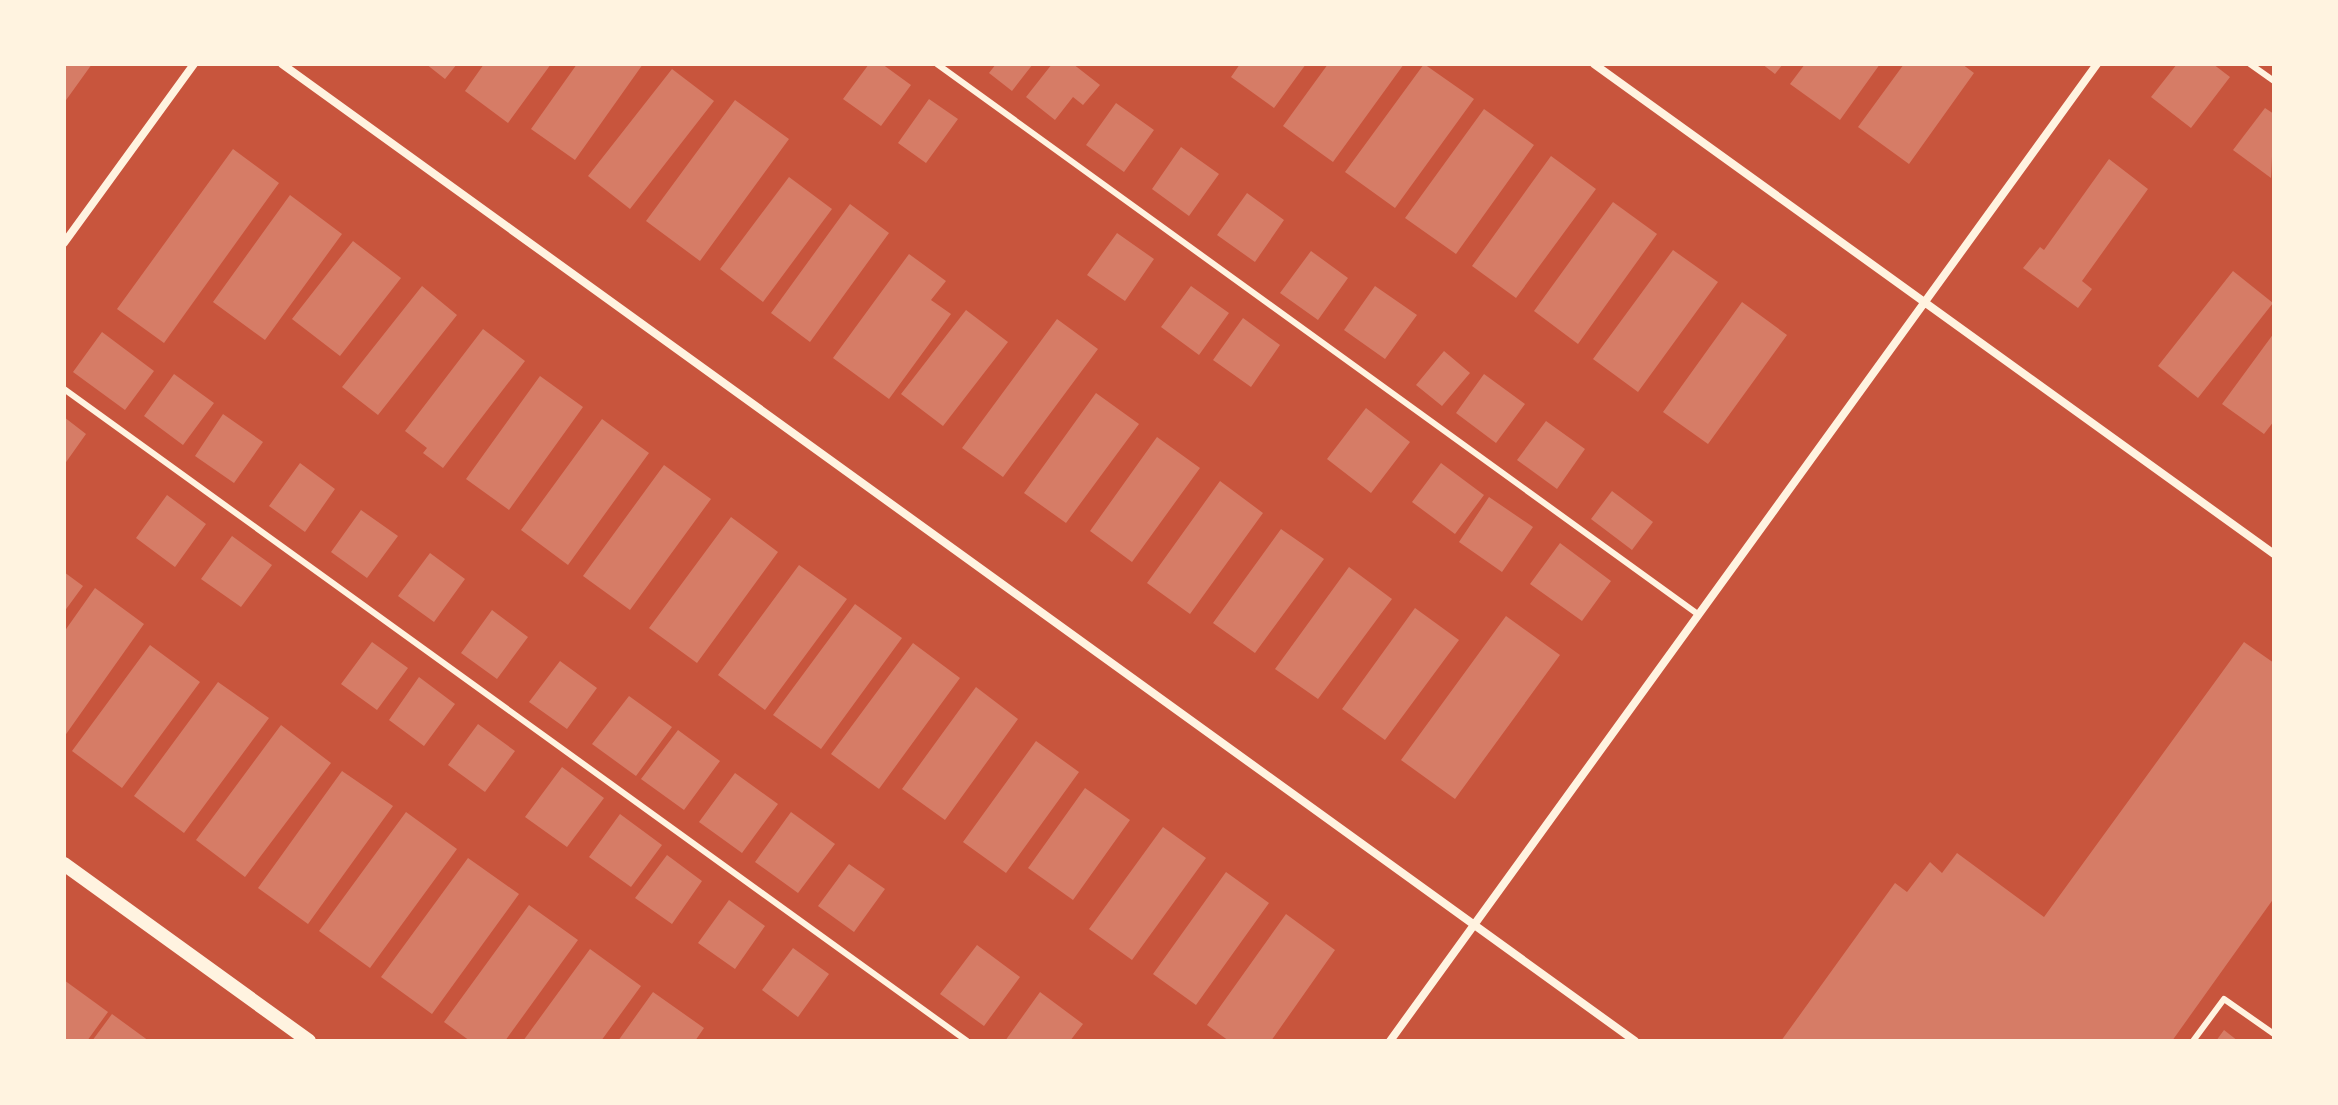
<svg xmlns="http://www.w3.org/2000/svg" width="2338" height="1105" viewBox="0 0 2338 1105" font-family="Manrope,sans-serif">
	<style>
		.building { fill: #d67c66 }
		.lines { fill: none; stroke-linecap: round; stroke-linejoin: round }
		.service { stroke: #fff3e0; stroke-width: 6 }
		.minor { stroke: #fff3e0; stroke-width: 8 }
		.tertiary { stroke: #fff3e0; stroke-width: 14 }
	</style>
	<rect width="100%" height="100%" fill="#c8553d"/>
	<path class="building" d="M 64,64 L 92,64 L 64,103 Z
		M 426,64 L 457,64 L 445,79 Z
		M 484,64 L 551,64 L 508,123 L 465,91 Z
		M 577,64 L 643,64 L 575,160 L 531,129 Z
		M 869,64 L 882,64 L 911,85 L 881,126 L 843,99 Z
		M 996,64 L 1033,64 L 1012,91 L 989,73 Z
		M 1052,64 L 1073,64 L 1100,85 L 1083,105 L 1073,97 L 1055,120 L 1026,97 Z
		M 1240,64 L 1306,64 L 1274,108 L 1231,77 Z
		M 1328,64 L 1404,64 L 1333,162 L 1283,126 Z
		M 1424,64 L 1474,99 L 1395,208 L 1345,172 Z
		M 1762,64 L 1783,64 L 1775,74 Z
		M 1805,64 L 1880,64 L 1840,120 L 1790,84 Z
		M 1904,64 L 1962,64 L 1974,73 L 1909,164 L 1858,127 Z
		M 2177,64 L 2213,64 L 2230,77 L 2191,128 L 2151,97 Z
		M 672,69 L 714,101 L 630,209 L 588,176 Z
		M 929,99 L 958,119 L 926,163 L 898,143 Z
		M 735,100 L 789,139 L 700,261 L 646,221 Z
		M 1116,103 L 1154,130 L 1124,172 L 1086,145 Z
		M 2265,108 L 2274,114 L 2271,178 L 2233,150 Z
		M 1484,109 L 1534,145 L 1456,254 L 1405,218 Z
		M 1181,147 L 1219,174 L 1189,216 L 1152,189 Z
		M 233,149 L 279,183 L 164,343 L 117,309 Z
		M 1551,156 L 1596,189 L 1516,298 L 1472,266 Z
		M 2109,159 L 2148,189 L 2082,281 L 2092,289 L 2078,308 L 2023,268 L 2040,247 L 2044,250 Z
		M 789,177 L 832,209 L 763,302 L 720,269 Z
		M 1247,193 L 1284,220 L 1255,262 L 1217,235 Z
		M 290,195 L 342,234 L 265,340 L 213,302 Z
		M 1613,202 L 1657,234 L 1578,344 L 1534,311 Z
		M 850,204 L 889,233 L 810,342 L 771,313 Z
		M 1117,233 L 1154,259 L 1125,301 L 1087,275 Z
		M 353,241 L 401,278 L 340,356 L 292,319 Z
		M 1673,250 L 1718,282 L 1638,392 L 1593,359 Z
		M 1311,251 L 1348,278 L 1318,320 L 1280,293 Z
		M 909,254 L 946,281 L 931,300 L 951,314 L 889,399 L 833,358 Z
		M 2233,271 L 2273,303 L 2198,398 L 2158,366 Z
		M 422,286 L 457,315 L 378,415 L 342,387 Z
		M 1191,286 L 1229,313 L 1199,355 L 1161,327 Z
		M 1375,286 L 1417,315 L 1385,359 L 1344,330 Z
		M 1742,302 L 1787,335 L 1708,444 L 1663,412 Z
		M 966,310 L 1008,342 L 943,426 L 901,394 Z
		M 1243,318 L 1280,345 L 1251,387 L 1213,360 Z
		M 1057,319 L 1098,349 L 1003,477 L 962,448 Z
		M 483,329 L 525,361 L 443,468 L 423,453 L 427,448 L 405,431 Z
		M 102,332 L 154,371 L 125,410 L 73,372 Z
		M 2274,333 L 2274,421 L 2264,434 L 2222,404 Z
		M 1444,351 L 1470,373 L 1442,406 L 1416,385 Z
		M 174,374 L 214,403 L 183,445 L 144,416 Z
		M 1484,374 L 1525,404 L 1496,443 L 1456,413 Z
		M 540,376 L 583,407 L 509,510 L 466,479 Z
		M 1096,393 L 1139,424 L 1066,523 L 1024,493 Z
		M 1366,408 L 1410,442 L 1371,493 L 1327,459 Z
		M 223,414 L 263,442 L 234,483 L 195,456 Z
		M 64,417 L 86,434 L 64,465 Z
		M 602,419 L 649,453 L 568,565 L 521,530 Z
		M 1546,421 L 1585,449 L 1557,489 L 1517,460 Z
		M 1157,437 L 1200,468 L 1132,562 L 1090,531 Z
		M 300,463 L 335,489 L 305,532 L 269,506 Z
		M 1441,463 L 1484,495 L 1455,534 L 1412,502 Z
		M 664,465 L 711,499 L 630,610 L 583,576 Z
		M 1220,481 L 1263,513 L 1190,614 L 1147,583 Z
		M 1612,491 L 1653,522 L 1632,550 L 1591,519 Z
		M 167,495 L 206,524 L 175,567 L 136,538 Z
		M 1489,497 L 1533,527 L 1502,572 L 1459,542 Z
		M 361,510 L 398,536 L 367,578 L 331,552 Z
		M 731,517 L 778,552 L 697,663 L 649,628 Z
		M 1281,529 L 1324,559 L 1255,653 L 1213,623 Z
		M 232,536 L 272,565 L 241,607 L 201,579 Z
		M 1560,543 L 1611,581 L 1582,621 L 1530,584 Z
		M 430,553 L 465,579 L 434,622 L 398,596 Z
		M 799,565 L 847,599 L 765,710 L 718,675 Z
		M 1349,567 L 1392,599 L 1318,699 L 1275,669 Z
		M 64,572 L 83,586 L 64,612 Z
		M 95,588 L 144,624 L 64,737 L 64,632 Z
		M 855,604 L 902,638 L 821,749 L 773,715 Z
		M 1415,608 L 1459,640 L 1385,740 L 1342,709 Z
		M 492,610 L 528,637 L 497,679 L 461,653 Z
		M 1506,616 L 1560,655 L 1455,799 L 1401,760 Z
		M 372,642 L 408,668 L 377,710 L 341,684 Z
		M 2244,642 L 2274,663 L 2274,898 L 2172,1041 L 1781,1041 L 1895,883 L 1907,892 L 1930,862 L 1942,873 L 1957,853 L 2044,917 Z
		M 913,643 L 960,678 L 879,789 L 831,754 Z
		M 150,645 L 200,682 L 122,788 L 72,751 Z
		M 560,661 L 597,688 L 567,729 L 529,702 Z
		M 419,677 L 455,704 L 424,746 L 389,720 Z
		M 218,682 L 269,718 L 184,833 L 134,796 Z
		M 976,687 L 1018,719 L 945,820 L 902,789 Z
		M 629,696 L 672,727 L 636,776 L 592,744 Z
		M 478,724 L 515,751 L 485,792 L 448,765 Z
		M 281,725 L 331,763 L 245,877 L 196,840 Z
		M 678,730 L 720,761 L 684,810 L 641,779 Z
		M 1036,741 L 1079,772 L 1006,873 L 963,842 Z
		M 562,767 L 604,798 L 567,847 L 525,817 Z
		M 342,771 L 393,806 L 308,924 L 258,888 Z
		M 735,773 L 778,804 L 742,853 L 699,822 Z
		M 1085,788 L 1130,820 L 1073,900 L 1028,868 Z
		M 406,812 L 457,849 L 370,968 L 319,931 Z
		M 791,812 L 835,844 L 798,893 L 755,862 Z
		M 620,814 L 662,845 L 631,887 L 589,857 Z
		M 1163,827 L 1206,858 L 1132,960 L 1089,929 Z
		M 667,855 L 702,881 L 672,924 L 635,898 Z
		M 468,858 L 519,894 L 432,1014 L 381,977 Z
		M 849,864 L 885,889 L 854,932 L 818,906 Z
		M 1226,872 L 1269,903 L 1196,1005 L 1153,974 Z
		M 729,900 L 765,926 L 735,969 L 698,943 Z
		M 529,905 L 578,940 L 505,1041 L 470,1041 L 444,1022 Z
		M 1286,914 L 1335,950 L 1271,1041 L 1229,1041 L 1207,1025 Z
		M 977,945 L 1020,977 L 984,1026 L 940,994 Z
		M 793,948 L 829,974 L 798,1017 L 762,990 Z
		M 590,949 L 641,986 L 601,1041 L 523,1041 Z
		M 64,980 L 108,1012 L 87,1041 L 64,1041 Z
		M 653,992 L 704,1028 L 695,1041 L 618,1041 Z
		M 1040,992 L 1083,1024 L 1070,1041 L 1005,1041 Z
		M 112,1014 L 149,1041 L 92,1041 Z
		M 2224,1030 L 2238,1041 L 2216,1041 Z"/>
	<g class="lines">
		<path class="service" d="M 937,64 L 1699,615
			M 2250,64 L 2274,81
			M 64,389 L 967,1041
			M 2193,1041 L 2224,999 L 2274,1034"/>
		<path class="minor" d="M 282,64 L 1635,1041
			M 1594,64 L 2274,554
			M 64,243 L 194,64
			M 1390,1041 L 2097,64"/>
		<path class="tertiary" d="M 64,864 L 309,1041"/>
	</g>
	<rect width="2338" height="1105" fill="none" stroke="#fff3e0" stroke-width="132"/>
</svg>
